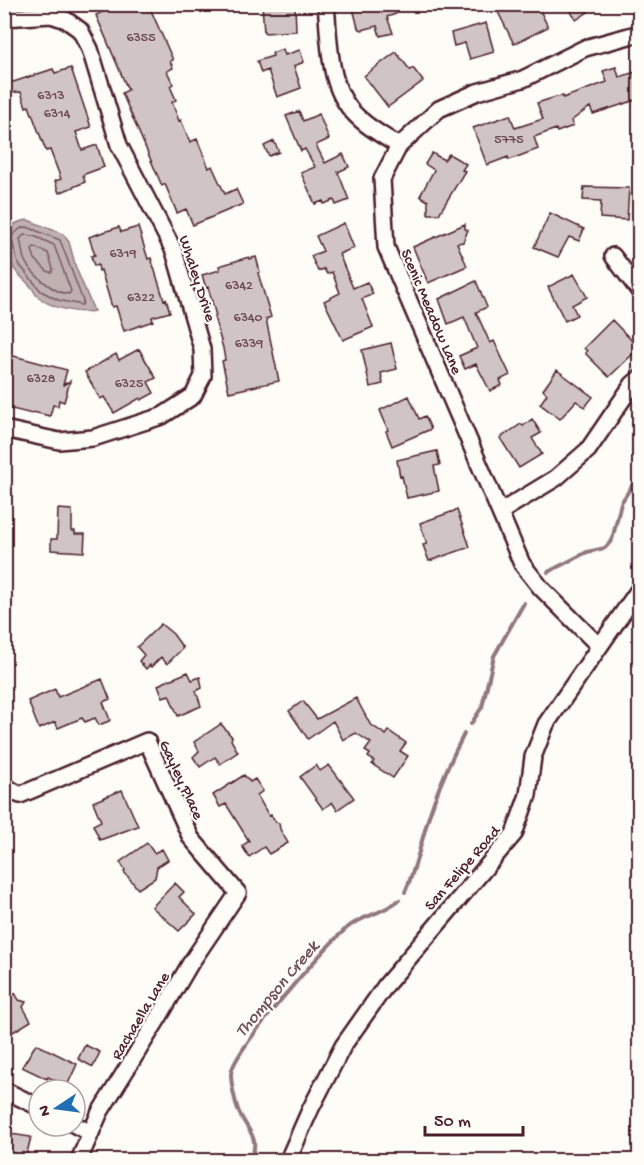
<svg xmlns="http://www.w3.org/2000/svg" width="644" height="1165" viewBox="0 0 644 1165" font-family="'Gochi Hand',sans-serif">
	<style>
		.water { fill: #c0b1b1; stroke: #91777b; stroke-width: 1.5 }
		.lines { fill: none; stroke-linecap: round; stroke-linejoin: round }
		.shore { stroke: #795961; stroke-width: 1.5 }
		.stream { stroke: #91777b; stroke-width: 4 }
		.building { fill: #d0c5c4; stroke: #4a1f2b; stroke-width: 1.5 }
		.minor-casing { stroke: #4a1f2b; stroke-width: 20 }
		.minor { stroke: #fdfcf7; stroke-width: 15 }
		.labels { text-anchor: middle; stroke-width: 4.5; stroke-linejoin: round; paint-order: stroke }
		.number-label { font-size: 14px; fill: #6c4851 }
		.street-label { font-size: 16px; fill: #4a1f2b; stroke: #fdfcf7 }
		.water-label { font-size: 18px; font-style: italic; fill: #73525a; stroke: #fdfcf7 }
	</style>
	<rect width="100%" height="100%" fill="#fdfcf7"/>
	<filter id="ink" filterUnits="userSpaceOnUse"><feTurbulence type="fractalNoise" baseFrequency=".0167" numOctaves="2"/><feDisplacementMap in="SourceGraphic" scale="12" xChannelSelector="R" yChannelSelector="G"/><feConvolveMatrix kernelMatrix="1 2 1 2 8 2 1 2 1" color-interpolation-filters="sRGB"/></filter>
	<g filter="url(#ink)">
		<path class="water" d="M 28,220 L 63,234 L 69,242 L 76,268 L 94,311 C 78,314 50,308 37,296 C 36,295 32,288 32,288 C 26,280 18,276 13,267 C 11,263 11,258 10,254 C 5,235 5,223 28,220 Z"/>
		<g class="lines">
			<path class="shore" d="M 27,227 L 60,240 L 83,301 L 82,305 L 58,300 L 41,291 L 18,263 L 11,237 L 21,228 Z
				M 24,235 L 34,236 L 54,245 L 71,291 L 69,294 C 55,294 29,272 24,259 C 22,253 22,246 20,239 Z
				M 34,247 L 48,253 L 53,269 L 52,272 L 48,272 L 35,259 L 32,250 Z"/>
			<path class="stream" d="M 548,572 L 587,552 L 605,548 L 612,540 L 621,503 L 640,473
				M 471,724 L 482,707 L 494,656 L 524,603
				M 405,892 C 416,868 421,842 429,816 C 438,788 450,761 464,734
				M 250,1160 C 262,1137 246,1130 238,1110 C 235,1101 231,1084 231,1074 C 232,1052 326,945 347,928 C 362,915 381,915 399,900"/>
		</g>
		<path class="building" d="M 119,4 L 139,4 L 141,9 L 149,6 L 173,60 L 170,61 L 173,68 L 167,71 L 173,84 L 170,86 L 176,100 L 172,102 L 179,121 L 181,120 L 190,142 L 197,139 L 209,168 L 212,166 L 225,194 L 236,189 L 243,204 L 193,225 L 186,209 L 177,213 L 165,184 L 162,186 L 122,93 L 128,90 L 96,15 Z
			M 262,4 L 295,4 L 296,31 L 264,33 Z
			M 352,4 L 393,4 L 396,14 L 387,17 L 393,33 L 380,36 L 377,26 L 362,30 L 358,28 Z
			M 494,4 L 537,4 L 548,27 L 514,44 Z
			M 566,4 L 583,4 L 588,12 L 576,20 Z
			M 486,23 L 494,52 L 470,59 L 465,43 L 454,46 L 451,33 Z
			M 283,49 L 285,55 L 300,50 L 304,62 L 294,66 L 301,88 L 277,97 L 268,70 L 261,73 L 257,61 L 273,56 L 272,53 Z
			M 396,52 L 410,70 L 413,68 L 423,81 L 388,107 L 364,76 Z
			M 616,67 L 619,77 L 639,71 L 639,99 L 593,114 L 590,107 L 571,121 L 573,126 L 557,132 L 556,129 L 534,137 L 538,149 L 509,160 L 508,157 L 487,165 L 473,128 L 510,115 L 515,128 L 543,119 L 537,103 L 556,97 L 563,96 L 563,98 L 607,82 L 603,71 Z
			M 71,68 L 91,127 L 76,132 L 82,150 L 97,145 L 104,167 L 85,174 L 83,175 L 85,182 L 59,193 L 55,181 L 61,179 L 50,150 L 46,151 L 29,106 L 26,107 L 21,92 L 4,93 L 4,85 L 53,69 L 55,73 Z
			M 299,111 L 303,121 L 319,114 L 329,139 L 316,145 L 325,163 L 343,154 L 349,167 L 338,172 L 349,200 L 336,205 L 334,200 L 324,204 L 323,201 L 315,204 L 301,173 L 315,167 L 305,149 L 301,151 L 286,116 Z
			M 274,141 L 279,152 L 269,156 L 264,146 Z
			M 432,153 L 444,160 L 449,154 L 466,164 L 462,170 L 465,171 L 439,214 L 428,214 L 428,201 L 420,196 L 434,170 L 425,164 Z
			M 584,187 L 629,188 L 627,220 L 600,218 L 601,201 L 583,200 Z
			M 550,213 L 584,229 L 579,241 L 569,237 L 558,257 L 534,247 Z
			M 344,223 L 354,248 L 339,254 L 353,288 L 367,282 L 373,294 L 362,299 L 373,327 L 343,340 L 324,301 L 340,293 L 332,272 L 327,274 L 324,269 L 318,271 L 311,256 L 323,251 L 316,236 Z
			M 465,224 L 465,229 L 468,230 L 463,242 L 457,243 L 467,266 L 428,283 L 413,247 Z
			M 119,227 L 121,232 L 138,227 L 148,259 L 151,258 L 164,300 L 166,299 L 170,312 L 152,317 L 153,321 L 124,331 L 116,306 L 112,307 L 101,270 L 99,271 L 98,265 L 94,266 L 91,256 L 95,255 L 89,237 Z
			M 249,257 L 249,259 L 256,257 L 260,272 L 258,273 L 271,317 L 266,319 L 279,381 L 229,392 L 222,361 L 225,360 L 223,348 L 214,317 L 216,316 L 208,287 L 206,288 L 202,275 L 220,270 L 219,266 Z
			M 574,274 L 587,297 L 572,305 L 577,315 L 565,321 L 548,287 Z
			M 476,281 L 487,307 L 476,312 L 490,343 L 494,341 L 510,375 L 500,380 L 502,385 L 490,391 L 476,364 L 465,369 L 459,356 L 477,348 L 464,317 L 448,324 L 439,299 Z
			M 612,320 L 639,348 L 609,377 L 585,353 L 587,351 L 584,348 Z
			M 391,343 L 397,369 L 381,373 L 383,384 L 370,387 L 362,350 Z
			M 139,349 L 156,378 L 148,382 L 154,393 L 141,400 L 140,398 L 114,413 L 104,397 L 100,399 L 85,372 L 116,354 L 119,360 Z
			M 10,355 L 67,370 L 63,385 L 70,381 L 64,402 L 59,400 L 58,406 L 53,405 L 50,416 L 33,412 L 32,414 L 4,407 L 4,358 L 9,360 Z
			M 557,370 L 593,397 L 585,407 L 576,401 L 560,419 L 540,404 L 547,394 L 543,390 Z
			M 409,396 L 419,419 L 425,416 L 431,429 L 392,446 L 386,431 L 388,430 L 380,410 Z
			M 532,419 L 541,433 L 532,438 L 533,440 L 542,454 L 519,468 L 500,438 L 521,424 L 523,426 Z
			M 437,451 L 440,465 L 434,466 L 439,491 L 407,498 L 402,476 L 400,477 L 397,460 Z
			M 58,509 L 72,510 L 72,531 L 75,531 L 75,534 L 85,534 L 84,552 L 51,550 L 51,539 L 57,539 Z
			M 457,510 L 470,547 L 429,561 L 423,545 L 427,544 L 420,523 Z
			M 161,624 L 173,634 L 183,648 L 167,664 L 161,657 L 151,667 L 150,665 L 146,669 L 139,661 L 144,655 L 137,647 Z
			M 188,672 L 192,680 L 200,677 L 202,688 L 196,691 L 201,706 L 178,716 L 169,695 L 163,697 L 158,685 Z
			M 102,679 L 110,699 L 103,702 L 110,720 L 109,721 L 99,725 L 95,718 L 85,722 L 82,718 L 58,728 L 55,722 L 39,729 L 28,701 L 55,689 L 58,697 Z
			M 356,698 L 370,724 L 386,735 L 389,731 L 406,743 L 400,751 L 408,756 L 393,778 L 372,764 L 374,761 L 368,757 L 370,754 L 365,751 L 371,743 L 356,733 L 343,740 L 333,721 L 308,739 L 289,711 L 303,701 L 317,719 Z
			M 221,724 L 232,737 L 231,740 L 238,752 L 220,764 L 215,757 L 200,767 L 193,757 L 199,751 L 194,742 Z
			M 316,765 L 320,771 L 329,765 L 354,798 L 337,810 L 332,802 L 323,809 L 300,777 Z
			M 244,775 L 250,782 L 255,779 L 263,791 L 257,795 L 269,816 L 271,815 L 276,822 L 279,823 L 280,829 L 288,843 L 269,854 L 264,847 L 249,857 L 242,846 L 249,841 L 226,804 L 220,807 L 213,795 Z
			M 122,790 L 138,826 L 100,840 L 93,825 L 101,821 L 93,802 Z
			M 147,843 L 154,853 L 162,849 L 168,860 L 157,867 L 155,878 L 138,889 L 124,872 L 125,870 L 120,862 Z
			M 175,883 L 184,892 L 179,897 L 196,914 L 179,931 L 152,907 Z
			M 15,993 L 19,1000 L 26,1002 L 23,1007 L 31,1021 L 13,1032 L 10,1028 L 4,1027 L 4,999 Z
			M 36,1044 L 77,1064 L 67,1086 L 48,1077 L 47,1079 L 22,1067 Z
			M 85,1045 L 100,1052 L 93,1067 L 78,1059 Z
			M 4,1133 L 31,1137 L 25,1161 L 4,1161 Z"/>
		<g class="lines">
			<defs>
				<path id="minor" d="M 326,4 C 330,45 327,92 361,120 C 372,130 387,138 399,146
					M 4,18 L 51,15 L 66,20 L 80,30 L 90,49 L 119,145 L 174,251 L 202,349 L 203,376 L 193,396 L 162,416 L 93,438 L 59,441 L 4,429
					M 613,256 L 640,292
					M 500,512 L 556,478 L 588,450 L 633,384 L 640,378
					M 599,646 L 541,588 L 522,564 L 386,247 L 382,179 L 399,146 L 439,109 L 477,92 L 523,79 L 585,48 L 640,33
					M 8,788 L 20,795 L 147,741 L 191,838 L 238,893 L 190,964 L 159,1017 L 100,1112 L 79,1160
					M 4,1090 L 39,1107
					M 75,1125 L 91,1133
					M 288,1160 L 310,1110 L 343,1046 L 386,985 L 514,834 L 528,795 L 533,757 L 546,724 L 640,588"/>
			</defs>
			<use href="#minor" class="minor-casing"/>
			<use href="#minor" class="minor"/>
		</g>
	</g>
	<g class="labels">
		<g class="number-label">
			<text x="141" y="41">6355</text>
			<text x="51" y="99">6313</text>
			<text x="57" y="117">6314</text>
			<text x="509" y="143">5775</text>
			<text x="123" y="257">6319</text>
			<text x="239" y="289">6342</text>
			<text x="141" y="301">6322</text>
			<text x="248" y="321">6340</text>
			<text x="249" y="347">6339</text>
			<text x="41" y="382">6328</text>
			<text x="129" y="387">6325</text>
		</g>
		<g class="street-label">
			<text transform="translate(199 278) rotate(72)" y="6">Whaley Drive</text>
			<text transform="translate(433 311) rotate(67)" y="6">Scenic Meadow Lane</text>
			<text transform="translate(183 779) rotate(65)" y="6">Gayley Place</text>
			<text transform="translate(461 867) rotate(-49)" y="6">San Felipe Road</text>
			<text transform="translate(139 1015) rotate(-59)" y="6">Rachaella Lane</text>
		</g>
		<g class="water-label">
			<text transform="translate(276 988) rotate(-50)" y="6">Thompson Creek</text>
		</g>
	</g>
	<rect width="644" height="1165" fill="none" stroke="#fdfcf7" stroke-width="24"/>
	<rect x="12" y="12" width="620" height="1141" fill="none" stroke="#4a1f2b" stroke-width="2" filter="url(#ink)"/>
	<g transform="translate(57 1108) rotate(257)"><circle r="28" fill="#fdfcf7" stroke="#b5a4a5" stroke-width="1.5"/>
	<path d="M0-4.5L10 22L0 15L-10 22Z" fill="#1f6fb2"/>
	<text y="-9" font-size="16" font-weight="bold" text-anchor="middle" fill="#4a1f2b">N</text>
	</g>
	<path d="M425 1126v9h98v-9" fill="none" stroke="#4a1f2b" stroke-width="3"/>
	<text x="434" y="1126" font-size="18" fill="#4a1f2b" stroke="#fdfcf7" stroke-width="4.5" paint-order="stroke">50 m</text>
</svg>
